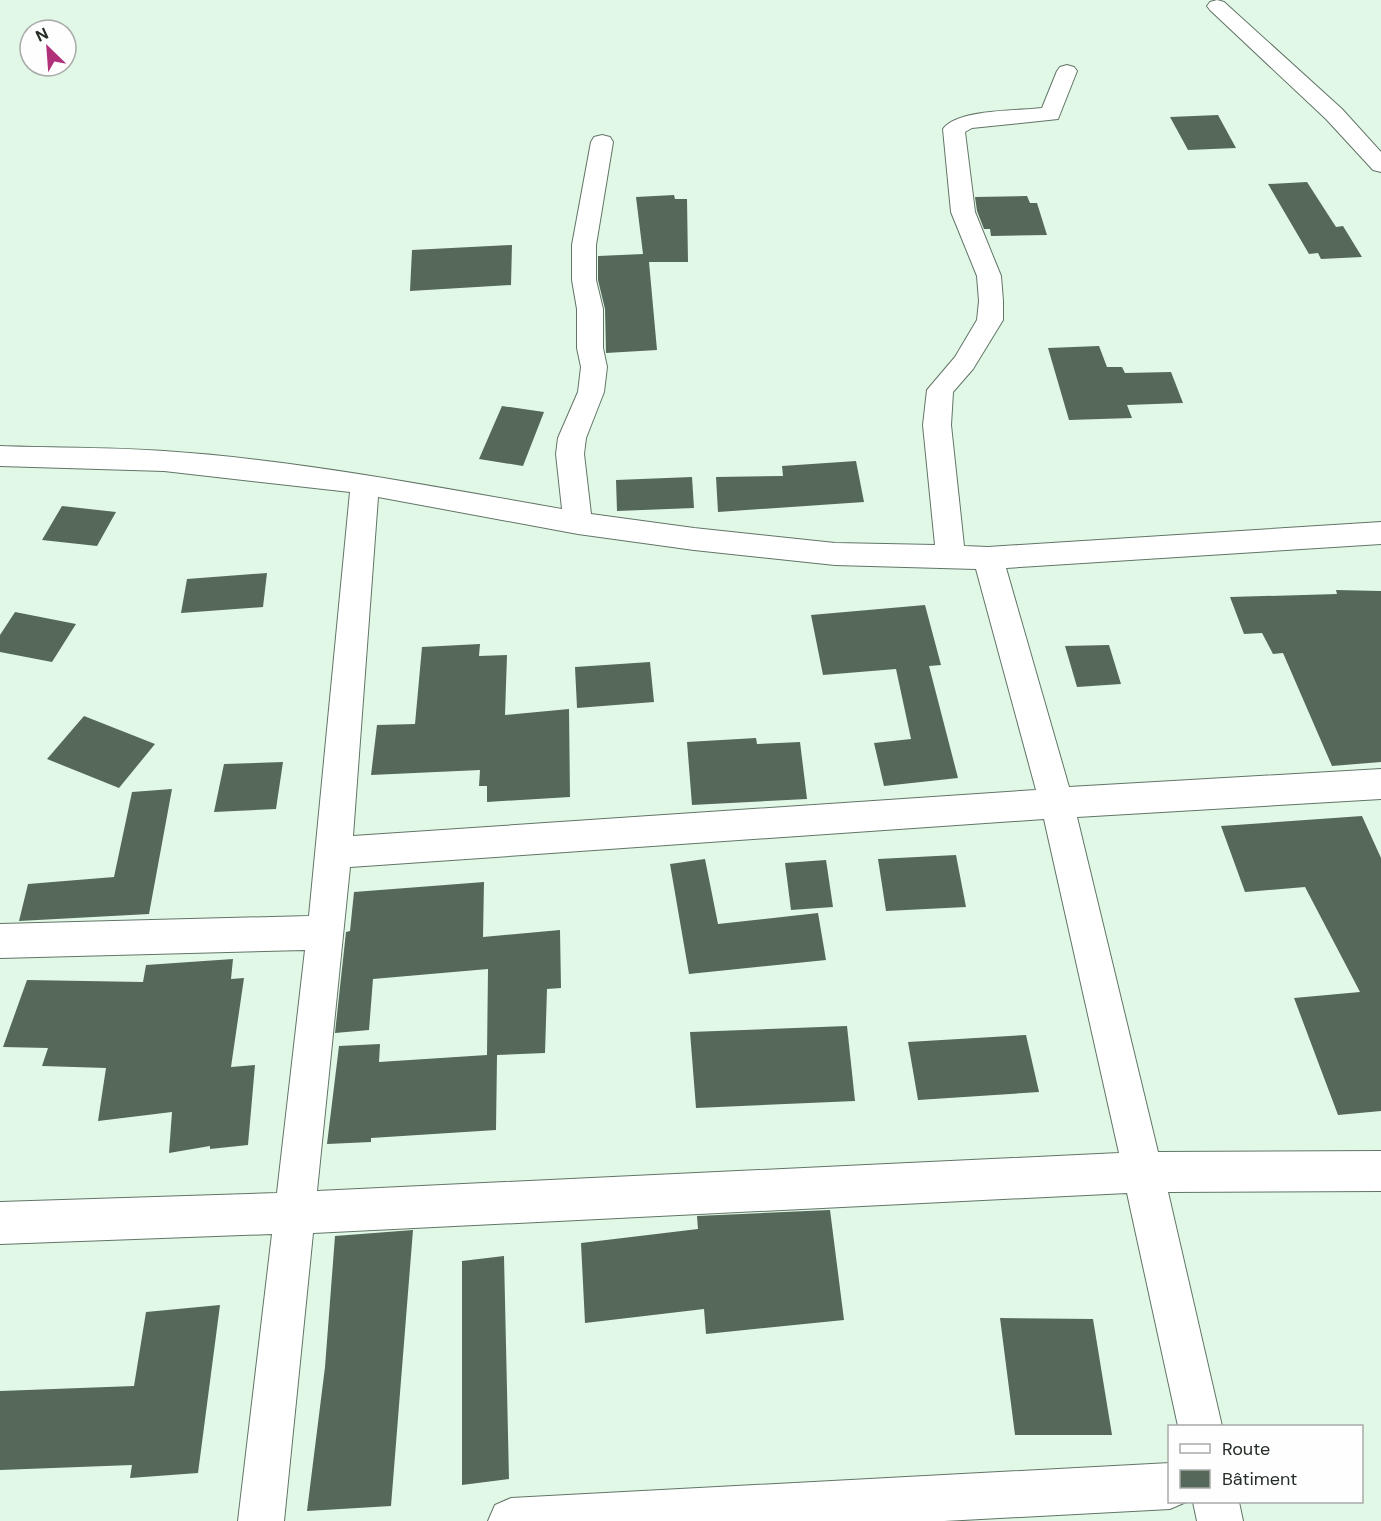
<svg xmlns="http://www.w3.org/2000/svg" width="1381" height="1521" viewBox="0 0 1381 1521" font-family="'DM Sans',sans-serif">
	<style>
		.building { fill: #55685a }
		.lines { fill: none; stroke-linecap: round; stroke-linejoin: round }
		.street-casing { stroke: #617566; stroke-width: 2 }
		.street { fill: #fff; fill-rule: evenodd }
	</style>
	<rect width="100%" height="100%" fill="#e2f8e7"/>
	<path class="building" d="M 1218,115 L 1236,148 L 1188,150 L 1170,117 Z
		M 1307,182 L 1336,227 L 1343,226 L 1362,257 L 1321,259 L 1318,253 L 1309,254 L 1268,184 Z
		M 674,195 L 675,199 L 687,199 L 688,262 L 649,262 L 657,350 L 606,353 L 605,309 L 598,280 L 598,256 L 643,254 L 636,197 Z
		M 1027,196 L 1030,203 L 1037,203 L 1047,235 L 991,236 L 990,229 L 984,229 L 977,211 L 975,197 Z
		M 512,245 L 511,285 L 410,291 L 412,250 Z
		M 1099,346 L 1107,367 L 1122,367 L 1125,373 L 1171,372 L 1183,403 L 1127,405 L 1132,418 L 1069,420 L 1048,348 Z
		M 502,406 L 544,412 L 523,466 L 479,459 Z
		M 856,461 L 864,502 L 718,512 L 716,477 L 783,476 L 782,466 Z
		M 692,477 L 694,508 L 617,511 L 616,480 Z
		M 62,506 L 116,512 L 97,546 L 42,540 Z
		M 267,573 L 263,607 L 181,613 L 187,579 Z
		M 1336,590 L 1381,591 L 1381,762 L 1332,766 L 1283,653 L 1273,654 L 1262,633 L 1244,634 L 1230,597 L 1337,594 Z
		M 925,605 L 941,665 L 929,666 L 958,778 L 884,786 L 874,743 L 911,739 L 896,669 L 823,675 L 811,615 Z
		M 15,612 L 76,624 L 52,662 L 0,652 L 0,635 Z
		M 480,644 L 479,656 L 507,655 L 505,715 L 569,709 L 570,797 L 487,802 L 487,786 L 479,786 L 480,770 L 371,775 L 377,725 L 415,724 L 422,647 Z
		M 1109,645 L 1121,684 L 1077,687 L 1065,646 Z
		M 650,662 L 654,702 L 577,708 L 575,667 Z
		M 84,716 L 155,744 L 119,788 L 47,759 Z
		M 756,738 L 757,744 L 800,742 L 807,799 L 692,805 L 687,742 Z
		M 283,762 L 276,809 L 214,812 L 224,764 Z
		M 172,789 L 149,914 L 19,921 L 28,884 L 114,877 L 132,792 Z
		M 1362,816 L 1381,858 L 1381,1111 L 1338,1115 L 1294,998 L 1360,992 L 1305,887 L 1245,892 L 1221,826 Z
		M 956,855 L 966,907 L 886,911 L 878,859 Z
		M 705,859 L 718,924 L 818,913 L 826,960 L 689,974 L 670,864 Z
		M 826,860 L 833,907 L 791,910 L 785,863 Z
		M 484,882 L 483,937 L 560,930 L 561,988 L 547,989 L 545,1053 L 497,1055 L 496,1130 L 371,1138 L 371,1142 L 327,1144 L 339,1046 L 380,1044 L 379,1062 L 487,1055 L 488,969 L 373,979 L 369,1030 L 335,1033 L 346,932 L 350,931 L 354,892 Z
		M 233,959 L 231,979 L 244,978 L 231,1067 L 255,1065 L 248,1145 L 210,1149 L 210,1146 L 169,1153 L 172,1112 L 98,1121 L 106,1068 L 42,1066 L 48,1048 L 3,1047 L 27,980 L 143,982 L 146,965 Z
		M 847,1026 L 855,1101 L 696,1108 L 690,1032 Z
		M 1026,1035 L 1039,1092 L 918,1100 L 908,1042 Z
		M 830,1210 L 844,1320 L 706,1334 L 704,1309 L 585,1323 L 581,1243 L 698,1229 L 697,1216 Z
		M 413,1230 L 391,1506 L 307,1511 L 325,1367 L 335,1236 Z
		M 504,1256 L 509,1479 L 462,1485 L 462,1261 Z
		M 220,1305 L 198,1473 L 130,1478 L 132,1465 L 0,1470 L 0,1391 L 134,1386 L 146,1312 Z
		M 1000,1318 L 1093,1319 L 1112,1435 L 1015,1435 Z"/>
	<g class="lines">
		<defs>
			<path id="street" d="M 1217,0 L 1224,2 L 1342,109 L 1381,152 L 1381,172 L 1373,170 L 1326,119 L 1210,10 L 1207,6 L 1210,2 Z
				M 1067,65 L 1074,67 L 1077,71 L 1058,119 L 972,128 L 965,132 L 975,212 L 1001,276 L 1003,301 L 1003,320 L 973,369 L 953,392 L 951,425 L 964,546 L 988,547 L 1381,522 L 1381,544 L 1006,568 L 1069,787 L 1381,769 L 1381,799 L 1077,817 L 1158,1152 L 1381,1151 L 1381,1191 L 1168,1192 L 1222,1426 L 1178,1426 L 1127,1193 L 313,1233 L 284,1521 L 238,1521 L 272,1234 L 0,1244 L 0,1202 L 277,1193 L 305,950 L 0,958 L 0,924 L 309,916 L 350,492 L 164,471 L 0,466 L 0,446 C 55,448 110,447 164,451 C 298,460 430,486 562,509 L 556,454 L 558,438 L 578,392 L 581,367 L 577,348 L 577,309 L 572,280 L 572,245 L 591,142 L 594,137 L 602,135 L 610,137 L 613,142 L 596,245 L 596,280 L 603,309 L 603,348 L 607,367 L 604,392 L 586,438 L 584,454 L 591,514 L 694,528 L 835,543 L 935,545 L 923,425 L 927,390 L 955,357 L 977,320 L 979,301 L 977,276 L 951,212 L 943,129 C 957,109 1018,111 1042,108 L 1057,71 L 1060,67 ZM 378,497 L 578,534 L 694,550 L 835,565 L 976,569 L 1036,790 L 353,836 ZM 1044,819 L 1119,1153 L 317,1191 L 350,867 Z
				M 1170,1463 L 1170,1502 L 1186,1502 L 1170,1509 L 944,1521 L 488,1521 L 495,1505 L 511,1498 Z
				M 1193,1502 L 1239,1502 L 1243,1521 L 1197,1521 Z"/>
		</defs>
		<use href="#street" class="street-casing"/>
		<use href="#street" class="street"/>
	</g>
	<rect x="1168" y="1425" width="195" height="78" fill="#fefefe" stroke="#a7aaa8" stroke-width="1.5"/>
	<rect x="1180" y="1444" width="30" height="9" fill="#ffffff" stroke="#a7aaa8" stroke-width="1.5"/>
	<text x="1222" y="1455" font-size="18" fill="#252d27">Route</text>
	<rect x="1180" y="1470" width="30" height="18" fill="#55685a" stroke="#a7aaa8" stroke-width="1.5"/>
	<text x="1222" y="1485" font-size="18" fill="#252d27">Bâtiment</text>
	<g transform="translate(48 48) rotate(335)"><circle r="28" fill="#fefefe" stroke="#a7aaa8" stroke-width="1.5"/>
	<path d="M0-4.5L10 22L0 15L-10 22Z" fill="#b1307a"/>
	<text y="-9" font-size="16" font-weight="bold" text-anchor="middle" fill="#252d27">N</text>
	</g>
</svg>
